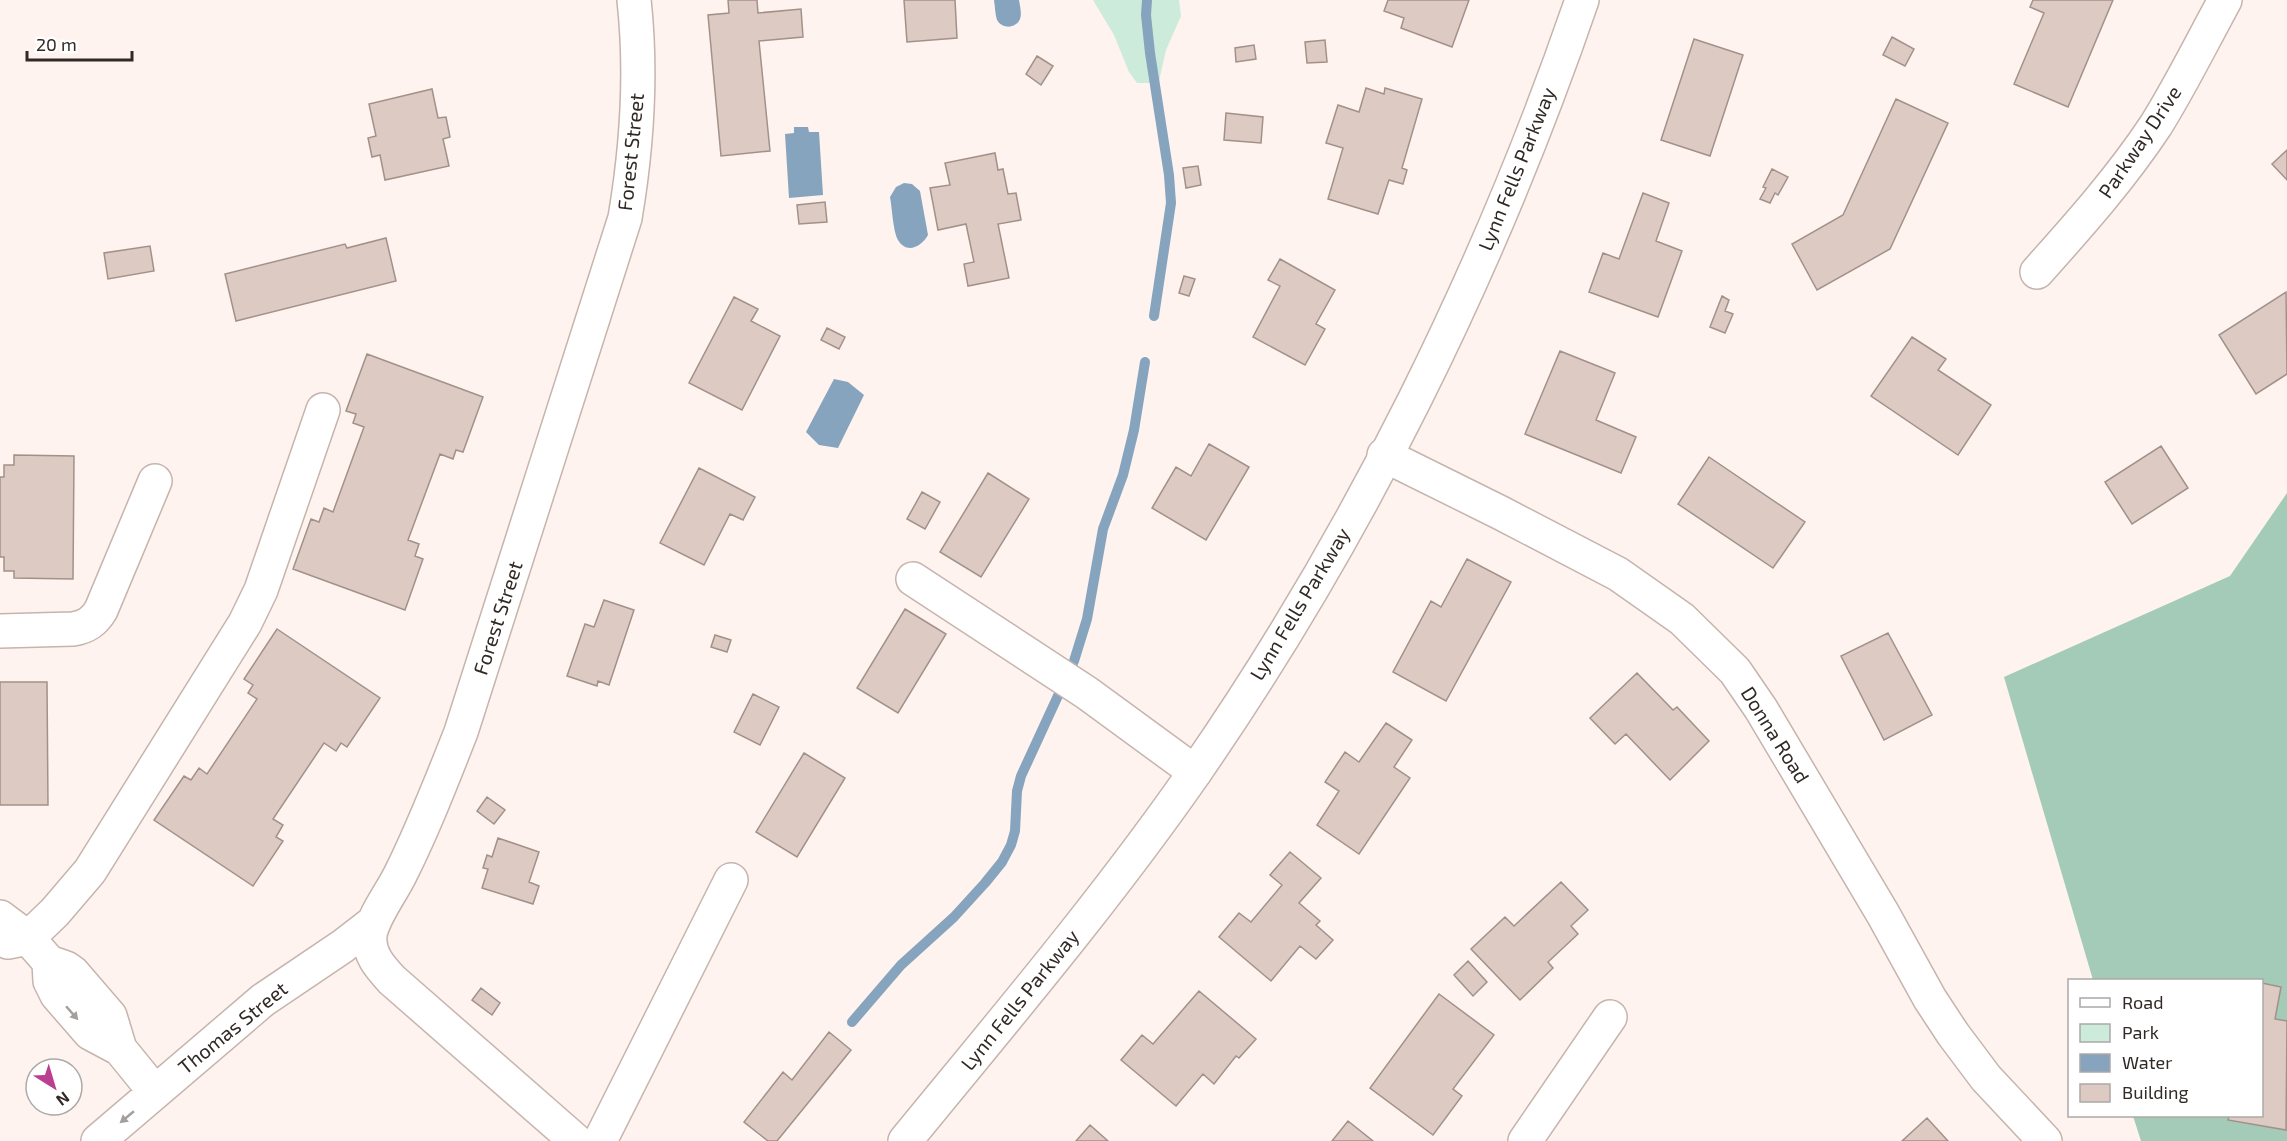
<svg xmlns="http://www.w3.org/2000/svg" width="2287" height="1141" viewBox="0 0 2287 1141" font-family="'Exo 2',sans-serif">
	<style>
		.green { fill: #ccebdb }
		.forest { fill: #a4cbb7 }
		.water { fill: #86a4bd }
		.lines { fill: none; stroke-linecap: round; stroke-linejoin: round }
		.stream { stroke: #86a4bd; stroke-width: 10 }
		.building { fill: #dccac3; stroke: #a2918a; stroke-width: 1.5 }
		.minor-casing { stroke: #c6b4ad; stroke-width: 36 }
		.major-casing { stroke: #c6b4ad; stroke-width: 36 }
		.minor { stroke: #fff; stroke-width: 33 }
		.major { stroke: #fff; stroke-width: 33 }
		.oneway { fill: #a29f9d }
		.labels { text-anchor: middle; stroke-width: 5; stroke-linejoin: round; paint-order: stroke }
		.street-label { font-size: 20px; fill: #302926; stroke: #fff }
	</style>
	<rect width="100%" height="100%" fill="#fef3ee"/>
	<path class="green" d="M 1093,0 L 1179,0 L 1181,16 L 1166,50 L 1159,81 L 1152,83 L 1137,83 L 1129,72 L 1114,35 Z"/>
	<path class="forest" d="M 2287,493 L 2287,1141 L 2141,1141 L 2133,1116 L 2262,1116 L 2262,980 L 2093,980 L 2004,677 L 2230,576 Z"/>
	<path class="water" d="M 994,0 L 1019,0 C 1020,6 1022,14 1020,19 C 1016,29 1002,29 997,20 C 995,14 995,6 994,0 Z
		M 794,127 L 808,127 L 809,132 L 819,132 L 823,195 L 789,198 L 785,134 L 794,133 Z
		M 904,183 L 912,184 L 920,191 L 928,235 C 922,246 907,255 898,240 C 893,231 892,207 890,197 L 896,187 Z
		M 834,379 L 848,382 L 864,395 L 838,448 L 819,445 L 806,432 Z"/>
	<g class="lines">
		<path class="stream" d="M 1147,0 L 1146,15 L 1150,53 L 1169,175 L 1171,203 L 1154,316
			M 852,1022 L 901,965 L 954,917 L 985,883 L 1002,862 L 1011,845 L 1015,831 L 1017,791 L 1021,776 L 1074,661 L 1087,619 L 1103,529 L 1123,475 L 1134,430 L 1145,362"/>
	</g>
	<path class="building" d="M 728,0 L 757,0 L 758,13 L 801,9 L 803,37 L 759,41 L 770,151 L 721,156 L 708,15 L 729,13 Z
		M 904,0 L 955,0 L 957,38 L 907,42 Z
		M 1388,0 L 1469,0 L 1452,47 L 1401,28 L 1404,18 L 1384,11 Z
		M 2033,0 L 2113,0 L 2068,107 L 2014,84 L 2044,13 L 2030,7 Z
		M 1892,37 L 1914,49 L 1905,66 L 1883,55 Z
		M 1694,39 L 1743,55 L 1710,156 L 1661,140 Z
		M 1325,40 L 1327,62 L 1307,63 L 1305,42 Z
		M 1254,45 L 1256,59 L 1236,62 L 1235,48 Z
		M 1037,56 L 1053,66 L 1041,85 L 1026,74 Z
		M 1366,88 L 1384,94 L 1385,88 L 1422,99 L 1402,168 L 1407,170 L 1403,184 L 1389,180 L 1378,214 L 1328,199 L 1343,148 L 1326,143 L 1338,105 L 1359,112 Z
		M 432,89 L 438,118 L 446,117 L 450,137 L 443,139 L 449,166 L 385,180 L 380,155 L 372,157 L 368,138 L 376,136 L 369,104 Z
		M 1896,99 L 1948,123 L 1890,249 L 1817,290 L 1792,244 L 1843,215 Z
		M 1226,113 L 1263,117 L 1261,143 L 1224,140 Z
		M 2287,150 L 2287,180 L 2272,164 Z
		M 995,153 L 998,170 L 1003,169 L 1008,194 L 1016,193 L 1021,220 L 998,224 L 1009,278 L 968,286 L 964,264 L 974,262 L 966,224 L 938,230 L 930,188 L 950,185 L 945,163 Z
		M 1198,166 L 1201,185 L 1186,188 L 1183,168 Z
		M 1772,169 L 1788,177 L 1778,195 L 1775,193 L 1770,203 L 1760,199 L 1766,188 L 1763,187 Z
		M 1643,193 L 1669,203 L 1656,241 L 1682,251 L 1658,317 L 1589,292 L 1603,253 L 1619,259 Z
		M 825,202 L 827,222 L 799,224 L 797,205 Z
		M 386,238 L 396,281 L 236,321 L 225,274 L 345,244 L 347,248 Z
		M 150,246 L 154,271 L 108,279 L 104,253 Z
		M 1280,259 L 1335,290 L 1316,324 L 1325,329 L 1305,365 L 1253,337 L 1280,286 L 1268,280 Z
		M 1184,276 L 1195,279 L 1189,296 L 1179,293 Z
		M 2286,292 L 2287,374 L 2256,394 L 2219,335 Z
		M 1722,296 L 1729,300 L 1725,311 L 1733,314 L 1725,333 L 1710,327 Z
		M 734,297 L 758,309 L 751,321 L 780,336 L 742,410 L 689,383 Z
		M 827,328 L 845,337 L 839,349 L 821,340 Z
		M 1912,337 L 1946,359 L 1938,370 L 1991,405 L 1958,455 L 1871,396 Z
		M 1560,351 L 1615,373 L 1596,420 L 1636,437 L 1621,473 L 1525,434 Z
		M 367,354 L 483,397 L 463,452 L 456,450 L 453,459 L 440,454 L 408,540 L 419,544 L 415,556 L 423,559 L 405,610 L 293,569 L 311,519 L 319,522 L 324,508 L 333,512 L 364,427 L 353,423 L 356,414 L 346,411 Z
		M 1209,444 L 1249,467 L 1206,540 L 1152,508 L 1176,467 L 1191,476 Z
		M 2161,446 L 2188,488 L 2132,524 L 2105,482 Z
		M 14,455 L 74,456 L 73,579 L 14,578 L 14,571 L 4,571 L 4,557 L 0,557 L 0,477 L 4,477 L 4,465 L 14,465 Z
		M 1709,457 L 1805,522 L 1773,568 L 1678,504 Z
		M 699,468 L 755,497 L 743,520 L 730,514 L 704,565 L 660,543 Z
		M 988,473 L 1029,499 L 981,577 L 940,552 Z
		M 922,492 L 940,502 L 925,529 L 907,519 Z
		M 1467,559 L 1511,582 L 1446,701 L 1393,672 L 1431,601 L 1441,607 Z
		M 604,600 L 634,610 L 609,685 L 598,681 L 597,686 L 567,676 L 585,624 L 594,627 Z
		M 905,609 L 946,634 L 898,713 L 857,688 Z
		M 277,629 L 380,698 L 347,747 L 341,743 L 336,751 L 324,743 L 273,819 L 283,825 L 276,837 L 283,841 L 253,886 L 154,820 L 184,776 L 191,780 L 199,768 L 207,774 L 257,699 L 248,693 L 253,685 L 244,679 Z
		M 1888,633 L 1932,715 L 1884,740 L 1841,656 Z
		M 715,635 L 731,640 L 727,652 L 711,647 Z
		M 1637,673 L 1673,710 L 1677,707 L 1709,741 L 1670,780 L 1626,734 L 1615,744 L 1590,718 Z
		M 0,682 L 47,682 L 48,805 L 0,805 Z
		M 753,694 L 779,707 L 760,745 L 734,732 Z
		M 1386,723 L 1412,740 L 1394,767 L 1410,778 L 1359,854 L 1317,825 L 1339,791 L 1325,782 L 1345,752 L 1359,762 Z
		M 804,753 L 845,778 L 797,857 L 756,832 Z
		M 487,797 L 505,810 L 494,824 L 477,811 Z
		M 498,838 L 539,852 L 529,882 L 539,886 L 533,904 L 482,888 L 488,869 L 483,868 L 487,855 L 492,857 Z
		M 1290,852 L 1321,878 L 1299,903 L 1320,921 L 1316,925 L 1333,940 L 1316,959 L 1300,946 L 1271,981 L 1219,937 L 1239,913 L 1251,922 L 1282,885 L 1270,875 Z
		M 1561,882 L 1588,910 L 1571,926 L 1578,934 L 1548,962 L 1553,968 L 1520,1000 L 1471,949 L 1505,917 L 1514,926 Z
		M 1468,961 L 1487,982 L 1473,996 L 1454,975 Z
		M 2262,983 L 2281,987 L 2275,1019 L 2287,1021 L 2286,1130 L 2228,1120 L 2229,1116 L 2262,1116 Z
		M 481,988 L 500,1003 L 492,1015 L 472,1000 Z
		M 1199,991 L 1256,1039 L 1239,1058 L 1236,1056 L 1214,1084 L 1203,1074 L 1176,1106 L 1121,1060 L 1142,1035 L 1153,1044 Z
		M 1439,994 L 1494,1035 L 1453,1089 L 1462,1096 L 1433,1135 L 1370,1088 Z
		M 829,1032 L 851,1050 L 777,1141 L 768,1141 L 744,1122 L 783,1072 L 792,1080 Z
		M 1927,1118 L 1948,1141 L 1902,1141 Z
		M 1348,1121 L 1373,1141 L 1332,1141 Z
		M 1090,1125 L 1108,1141 L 1076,1141 Z"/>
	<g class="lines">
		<defs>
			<path id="minor" d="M 2037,272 C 2079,225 2121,178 2156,125 C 2181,85 2202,42 2225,0
				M 1384,455 L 1501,513 L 1618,574 L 1682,619 L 1735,671 L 1761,709 L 1883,914 L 1930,999 L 1953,1034 L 1986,1078 L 2045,1141
				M 913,579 L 1087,693 L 1195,772
				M 0,631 L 73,629 C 86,627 94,622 101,610 L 155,481
				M 0,917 L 28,938 L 55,912 L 90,871 L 245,623 L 261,590 L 323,410
				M 8,942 L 28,938 L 49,962 L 66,968 L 73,973 L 110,1016 L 120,1049 L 155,1092
				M 49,962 L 50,981 L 57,995 L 90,1033 L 120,1049
				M 98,1141 L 263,1000 L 343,946 L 374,922
				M 576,1141 L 392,980 C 380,967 368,954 370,935 C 373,916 392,892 401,873 C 424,827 442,780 461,732 L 625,218 C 637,147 642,73 634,0
				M 600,1141 L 731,880
				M 1525,1141 L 1610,1017"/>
			<path id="major" d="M 905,1141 C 1004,1020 1106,900 1195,772 C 1359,535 1489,271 1582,0"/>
		</defs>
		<use href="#minor" class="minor-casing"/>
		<use href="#major" class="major-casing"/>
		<use href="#minor" class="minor"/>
		<use href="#major" class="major"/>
	</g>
	<defs><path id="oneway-solid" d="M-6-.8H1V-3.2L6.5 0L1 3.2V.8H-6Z" transform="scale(1.5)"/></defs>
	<g class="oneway">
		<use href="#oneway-solid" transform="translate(72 1013) rotate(49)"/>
		<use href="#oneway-solid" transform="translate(127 1117) rotate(140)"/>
	</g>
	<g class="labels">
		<g class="street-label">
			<text transform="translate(2140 142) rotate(-56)" y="7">Parkway Drive</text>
			<text transform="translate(631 152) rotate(-84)" y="7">Forest Street</text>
			<text transform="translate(1517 169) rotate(-68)" y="7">Lynn Fells Parkway</text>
			<text transform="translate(1300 604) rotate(-59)" y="7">Lynn Fells Parkway</text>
			<text transform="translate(498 618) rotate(-72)" y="7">Forest Street</text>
			<text transform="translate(1775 735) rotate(58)" y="7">Donna Road</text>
			<text transform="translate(1020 1000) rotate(-51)" y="7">Lynn Fells Parkway</text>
			<text transform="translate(233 1028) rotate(-39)" y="7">Thomas Street</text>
		</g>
	</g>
	<rect x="2068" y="979" width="195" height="138" fill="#ffffff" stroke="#aca9a8" stroke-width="1.5"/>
	<rect x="2080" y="998" width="30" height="9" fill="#ffffff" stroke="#aca9a8" stroke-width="1.5"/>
	<text x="2122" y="1009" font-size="18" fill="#302926">Road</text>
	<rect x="2080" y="1024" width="30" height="18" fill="#ccebdb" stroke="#aca9a8" stroke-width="1.5"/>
	<text x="2122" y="1039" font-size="18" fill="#302926">Park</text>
	<rect x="2080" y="1054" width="30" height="18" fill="#86a4bd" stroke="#aca9a8" stroke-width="1.5"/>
	<text x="2122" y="1069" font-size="18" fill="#302926">Water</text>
	<rect x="2080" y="1084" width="30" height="18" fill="#dccac3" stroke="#aca9a8" stroke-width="1.5"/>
	<text x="2122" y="1099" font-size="18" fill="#302926">Building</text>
	<g transform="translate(54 1087) rotate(143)"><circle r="28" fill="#ffffff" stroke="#aca9a8" stroke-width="1.5"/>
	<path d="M0-4.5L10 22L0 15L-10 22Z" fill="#bb3f90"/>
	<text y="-9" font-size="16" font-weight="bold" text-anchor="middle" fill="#302926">N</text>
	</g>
	<path d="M27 51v9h105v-9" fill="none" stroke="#302926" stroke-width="3"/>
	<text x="36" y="51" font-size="18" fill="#302926" stroke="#ffffff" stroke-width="4.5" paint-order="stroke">20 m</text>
</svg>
